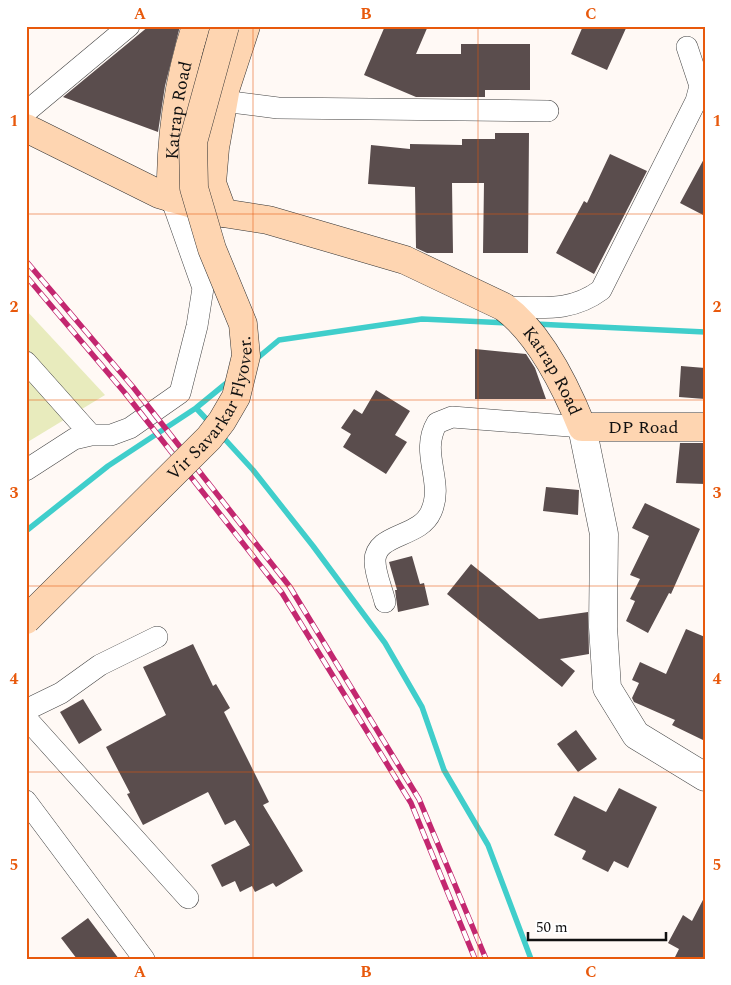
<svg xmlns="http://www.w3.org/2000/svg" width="731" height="985" viewBox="0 0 731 985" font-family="Spectral,serif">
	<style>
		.green { fill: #e8ebbd }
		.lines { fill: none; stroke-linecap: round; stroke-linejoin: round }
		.stream { stroke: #40cecb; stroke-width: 5.5 }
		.building { fill: #5a4d4d }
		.minor-casing { stroke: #444; stroke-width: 22 }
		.tertiary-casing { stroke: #444; stroke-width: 29 }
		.secondary-casing { stroke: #333; stroke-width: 29 }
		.minor { stroke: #fff; stroke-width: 21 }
		.tertiary { stroke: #fff; stroke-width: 28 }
		.secondary { stroke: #fed5b1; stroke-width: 28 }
		.rail-casing { stroke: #c32770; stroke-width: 5.5 }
		.rail { stroke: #fff; stroke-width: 4; stroke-dasharray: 11; stroke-linecap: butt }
		.secondary-bridge-casing { stroke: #333; stroke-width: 29; stroke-linecap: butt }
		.secondary-bridge { stroke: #fed5b1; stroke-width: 28 }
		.grid { fill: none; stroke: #e8590c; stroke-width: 1; stroke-opacity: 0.55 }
		.labels { text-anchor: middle; stroke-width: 5; stroke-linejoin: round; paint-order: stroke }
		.street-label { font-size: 18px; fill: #111; stroke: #fff }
		.neatline { fill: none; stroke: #e8590c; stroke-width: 2 }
		.grid-label { font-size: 16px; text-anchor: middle; font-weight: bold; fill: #e8590c }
	</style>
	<rect width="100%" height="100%" fill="#fff9f5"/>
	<path class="green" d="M 26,310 L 105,395 L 26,443 Z"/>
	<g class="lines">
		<path class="stream" d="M 535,324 L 705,332
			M 254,361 L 279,340 L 422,319 L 508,323
			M 196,408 L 210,423
			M 221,435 L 253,470 L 313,546 L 385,643 L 422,707 L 444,770 L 488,845 L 531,959
			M 26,531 L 108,466 L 196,408 L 229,381"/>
	</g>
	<path class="building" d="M 149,26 L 180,26 L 165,86 L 158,132 L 63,97 Z
		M 385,26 L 428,26 L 416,54 L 461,54 L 461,44 L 530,44 L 530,90 L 485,90 L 485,97 L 416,97 L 364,75 Z
		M 583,26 L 627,26 L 607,70 L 571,54 Z
		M 495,133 L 529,133 L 528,253 L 483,253 L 484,183 L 452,183 L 453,253 L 427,253 L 416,248 L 415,187 L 368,184 L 371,145 L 410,149 L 410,144 L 462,145 L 462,139 L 495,139 Z
		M 610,154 L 647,171 L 594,274 L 556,253 L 584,201 L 587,203 Z
		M 705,157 L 705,216 L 680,203 Z
		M 475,349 L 526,354 L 535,368 L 546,399 L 475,399 Z
		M 681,366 L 705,368 L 705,399 L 679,397 Z
		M 376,390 L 410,411 L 395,435 L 407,442 L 386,474 L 343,447 L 351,434 L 341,428 L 354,409 L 362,414 Z
		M 680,443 L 705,443 L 705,484 L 676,483 Z
		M 546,487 L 579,490 L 578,515 L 543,511 Z
		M 645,503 L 700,529 L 671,594 L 669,593 L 648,633 L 626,621 L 635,601 L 630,599 L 640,579 L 630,575 L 649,536 L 632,528 Z
		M 412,556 L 420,584 L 424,583 L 429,605 L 398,612 L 395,590 L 397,590 L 389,562 Z
		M 471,564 L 539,619 L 588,612 L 589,654 L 560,659 L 575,671 L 562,687 L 447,594 Z
		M 686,629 L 705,637 L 705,741 L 672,725 L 675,720 L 634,702 L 632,698 L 639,683 L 632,680 L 640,662 L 666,674 Z
		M 193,644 L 213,686 L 216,684 L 230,708 L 224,712 L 269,802 L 263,805 L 303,871 L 276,887 L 273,883 L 255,892 L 252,886 L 240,892 L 235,881 L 222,887 L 211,865 L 250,845 L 235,820 L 225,825 L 208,792 L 143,825 L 127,794 L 130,793 L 106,747 L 166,715 L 143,667 Z
		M 83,699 L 102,730 L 79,744 L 60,712 Z
		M 576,730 L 597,759 L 578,772 L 557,744 Z
		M 619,788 L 657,807 L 628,868 L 614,861 L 608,872 L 582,859 L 586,851 L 554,835 L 574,796 L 606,812 Z
		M 705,896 L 705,959 L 674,959 L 679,949 L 668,943 L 683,915 L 692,921 Z
		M 88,918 L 119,959 L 77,959 L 61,938 Z"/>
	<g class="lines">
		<defs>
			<path id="minor" d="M 223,101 L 278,108 L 548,111
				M 26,112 L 129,26
				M 504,307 C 541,307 570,313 601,290 L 696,101 L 700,86 L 687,47
				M 26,362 L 91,435
				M 26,470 L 74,439 L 91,435 L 111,435 L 130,428 L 180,393 L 197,326 L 203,288 L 171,198
				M 385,602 C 382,589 375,574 375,561 C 375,533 420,538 431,512 C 445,482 419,453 437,423 L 452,417 L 582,427
				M 26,710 L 61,693 L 100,665 L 157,637
				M 26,718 L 188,898
				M 26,801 L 144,959"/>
			<path id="tertiary" d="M 582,427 L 604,534 L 603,627 L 607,688 L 636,735 L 705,777"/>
			<g id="secondary">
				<path id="s1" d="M 26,128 L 159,194 L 223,213 L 268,220 L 405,260 L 504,307 C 539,333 566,387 582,427 L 705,427"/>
				<path id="s2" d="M 171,198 C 170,142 178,80 196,26"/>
				<path d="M 223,213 L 212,183 L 215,148 L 226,87 L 246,26"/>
			</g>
		</defs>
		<use href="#minor" class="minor-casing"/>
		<use href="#tertiary" class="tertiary-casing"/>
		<use href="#secondary" class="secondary-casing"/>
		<use href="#minor" class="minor"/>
		<use href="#tertiary" class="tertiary"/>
		<use href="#secondary" class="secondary"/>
		<defs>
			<path id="rail" d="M 26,261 L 133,387 L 290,587 L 419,799 L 486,959
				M 26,276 L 125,393 L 282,593 L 411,803 L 475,959"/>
		</defs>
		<use href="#rail" class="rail-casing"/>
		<use href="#rail" class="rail"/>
		<defs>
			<g id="secondary-bridge">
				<path id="s3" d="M 26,620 L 209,438 L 222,421 L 236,397 L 246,356 L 243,324 L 212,249 L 194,188 L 193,142 L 225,26"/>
			</g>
		</defs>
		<use href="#secondary-bridge" class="secondary-bridge-casing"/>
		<use href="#secondary-bridge" class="secondary-bridge"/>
	</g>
	<path class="grid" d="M 253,26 L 253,959M 478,26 L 478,959M 26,214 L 705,214M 26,400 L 705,400M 26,586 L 705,586M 26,772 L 705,772"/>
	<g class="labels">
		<g class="street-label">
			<text dy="6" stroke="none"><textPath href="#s2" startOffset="88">Katrap Road</textPath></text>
			<text dy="6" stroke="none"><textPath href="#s1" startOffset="594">Katrap Road</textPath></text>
			<text dy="6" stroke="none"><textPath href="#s3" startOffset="286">Vir Savarkar Flyover.</textPath></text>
			<text dy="6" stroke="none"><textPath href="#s1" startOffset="719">DP Road</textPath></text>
		</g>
	</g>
	<rect width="731" height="985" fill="none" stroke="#ffffff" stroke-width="55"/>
	<path d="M528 932v8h138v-8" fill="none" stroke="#111111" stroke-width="2.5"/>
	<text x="536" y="932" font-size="15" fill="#111111" stroke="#ffffff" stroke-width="4" paint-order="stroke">50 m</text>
	<rect x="28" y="28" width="676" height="930" class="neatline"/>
	<g class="grid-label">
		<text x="140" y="19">A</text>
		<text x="366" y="19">B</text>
		<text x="591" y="19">C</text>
		<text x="14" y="126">1</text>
		<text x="717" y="126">1</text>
		<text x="14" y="312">2</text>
		<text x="717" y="312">2</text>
		<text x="14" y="498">3</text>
		<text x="717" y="498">3</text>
		<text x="14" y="684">4</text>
		<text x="717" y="684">4</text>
		<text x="14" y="870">5</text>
		<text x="717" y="870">5</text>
		<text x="140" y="977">A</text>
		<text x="366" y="977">B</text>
		<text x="591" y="977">C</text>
	</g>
</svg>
